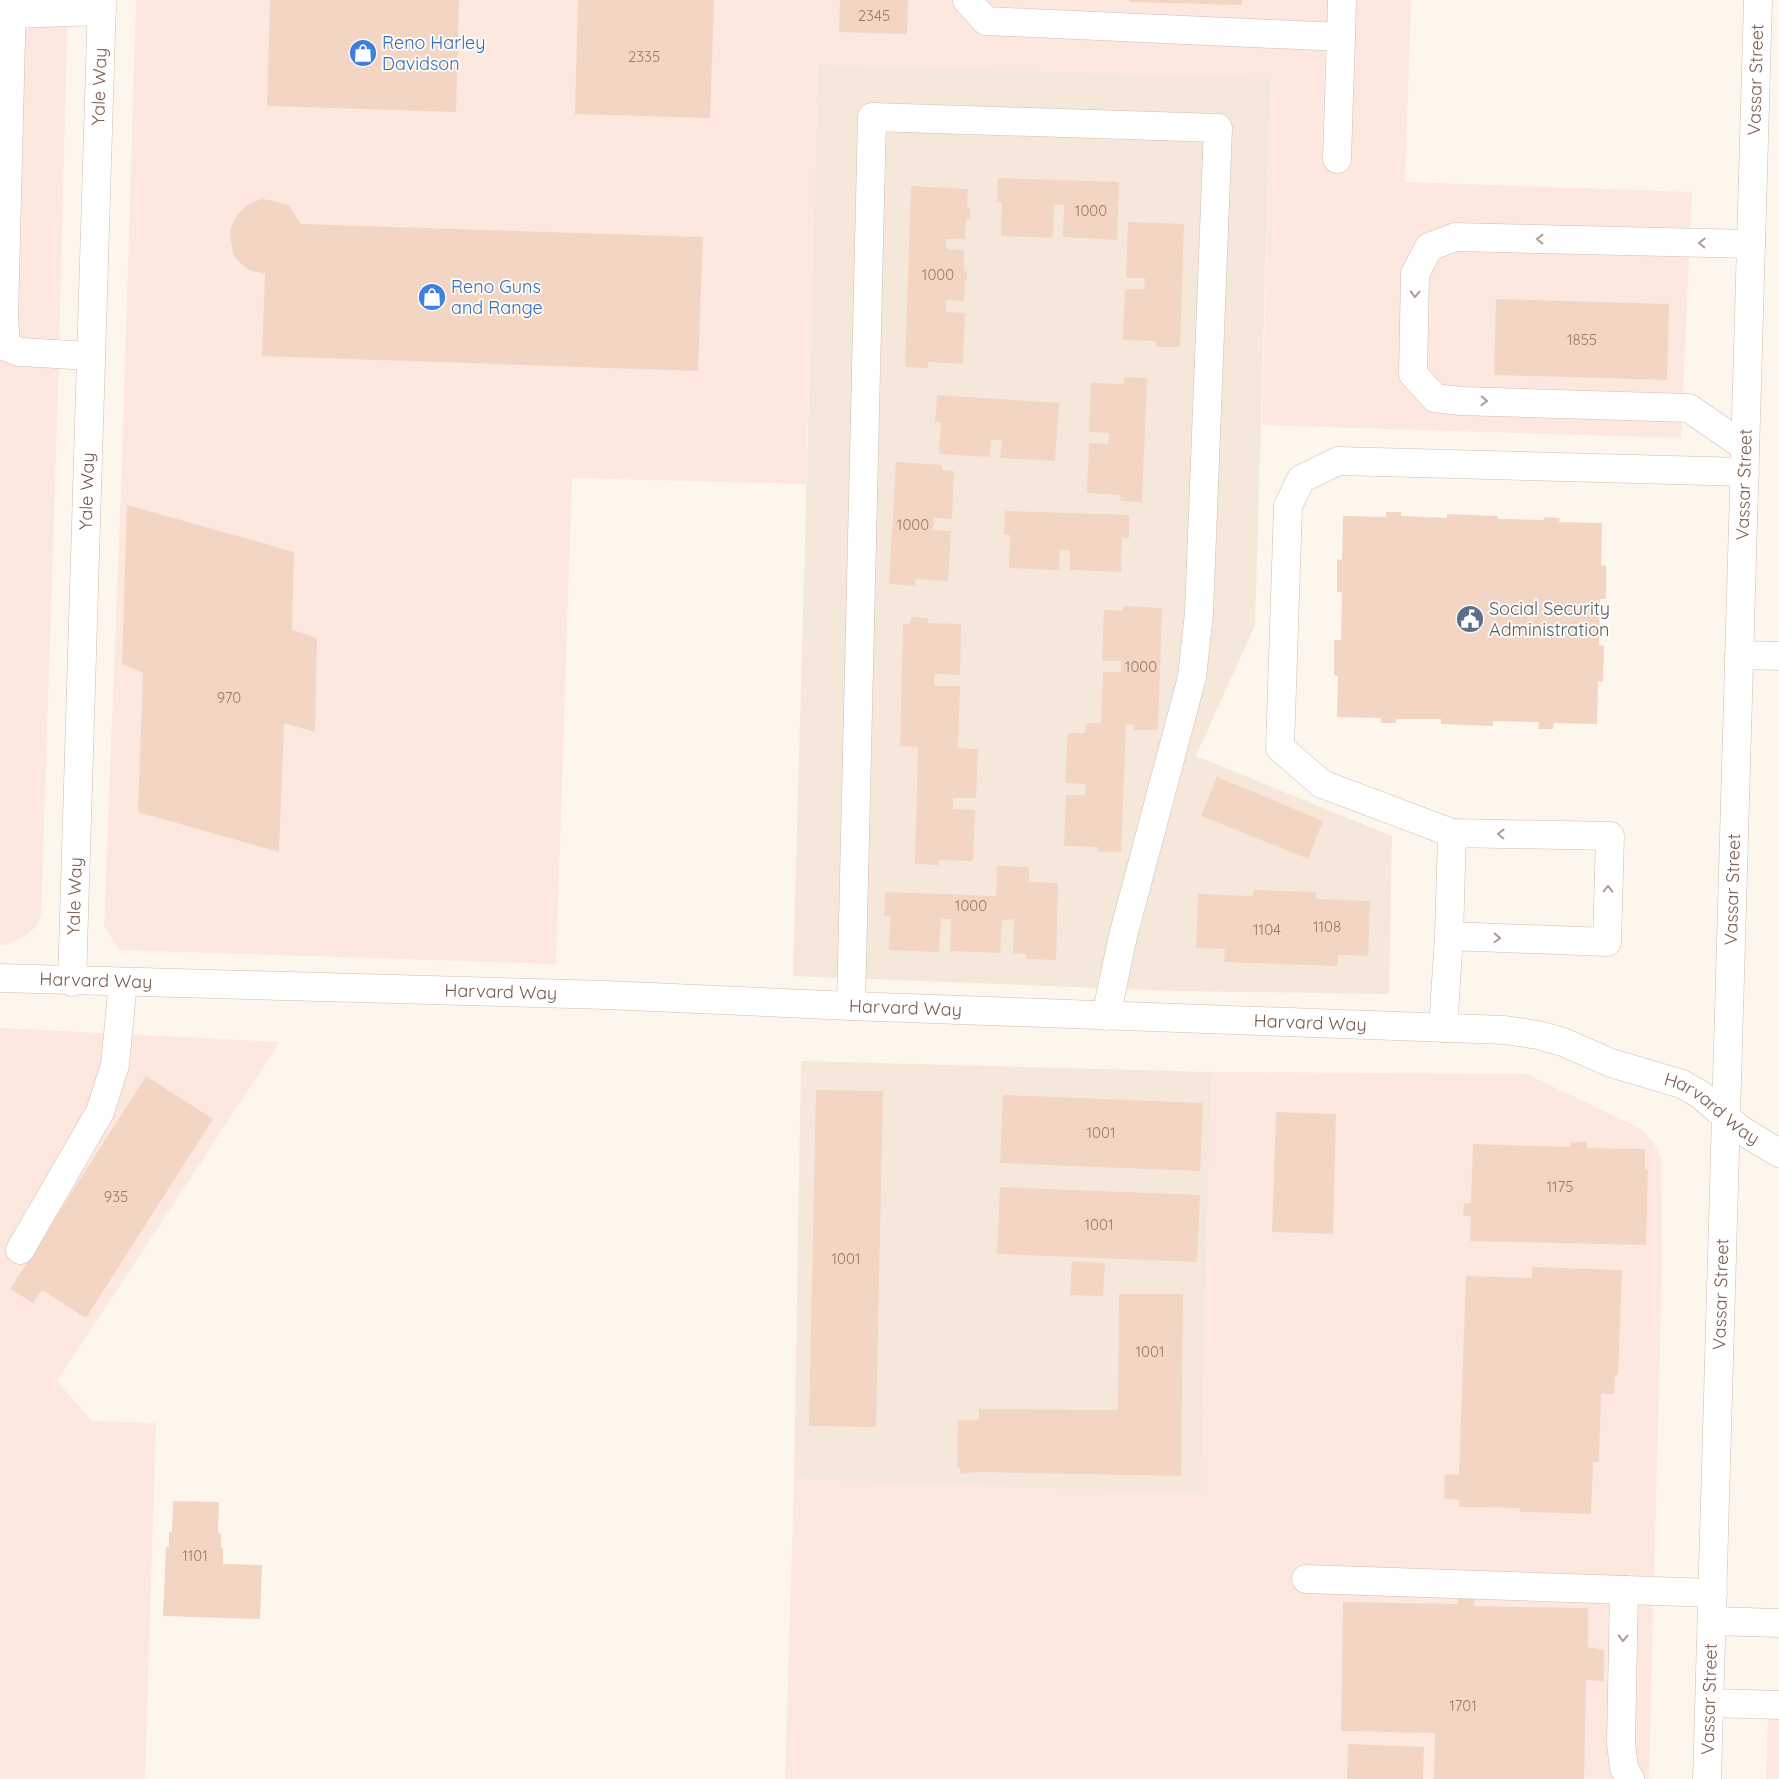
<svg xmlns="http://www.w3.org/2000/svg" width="1779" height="1779" viewBox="0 0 1779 1779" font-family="Quicksand,sans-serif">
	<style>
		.residential { fill: #f5e8da }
		.commercial { fill: #fde8e0 }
		.building { fill: #f3d5c3 }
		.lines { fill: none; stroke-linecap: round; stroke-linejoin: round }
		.minor-casing { stroke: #d1beb0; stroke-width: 29 }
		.minor { stroke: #fff; stroke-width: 28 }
		.oneway { stroke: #af9d94 }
		.labels { text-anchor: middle; stroke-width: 4; stroke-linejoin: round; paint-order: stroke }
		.number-label { font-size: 15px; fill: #987a6a }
		.shop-label { font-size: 18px; fill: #366cbe; stroke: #fffaf3; text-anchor: start }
		.street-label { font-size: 18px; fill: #7a5c4d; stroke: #fffaf3 }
		.service-label { font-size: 18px; fill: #4e5e75; stroke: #fffaf3; text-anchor: start }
	</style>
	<rect width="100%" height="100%" fill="#fdf6ec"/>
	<path class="residential" d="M 818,64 L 1271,79 L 1255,625 L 1196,756 L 1392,836 L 1389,994 L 1174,991 L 793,976 Z
		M 801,1061 L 1211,1072 L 1201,1494 L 794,1479 Z"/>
	<path class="commercial" d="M 0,0 L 68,0 L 57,425 L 41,916 L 35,928 L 22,938 L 5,945 L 0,945 Z
		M 136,0 L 1411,0 L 1405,182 L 1692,192 L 1681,438 L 1262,425 L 1271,79 L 818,65 L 806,484 L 572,478 L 556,964 L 120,950 L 104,927 L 122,464 Z
		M 0,1028 L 280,1042 L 57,1381 L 92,1421 L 156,1423 L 145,1779 L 0,1779 Z
		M 1211,1072 L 1527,1074 L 1641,1129 L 1653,1142 L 1661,1157 L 1662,1266 L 1649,1779 L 785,1779 L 794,1479 L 1201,1493 Z
		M 1769,1690 L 1779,1690 L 1779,1779 L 1766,1779 Z"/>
	<path class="building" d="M 270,0 L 459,0 L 456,112 L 267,106 Z
		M 578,0 L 714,0 L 710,118 L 575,114 Z
		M 840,0 L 908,0 L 907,34 L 839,32 Z
		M 1129,0 L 1242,0 L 1242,5 L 1129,2 Z
		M 998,178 L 1119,182 L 1117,240 L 1063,237 L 1064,205 L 1054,205 L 1053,238 L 1001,236 L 1002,202 L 997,202 Z
		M 911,186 L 968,189 L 967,208 L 970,208 L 970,219 L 966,219 L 965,239 L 946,239 L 946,249 L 964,250 L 964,271 L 967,271 L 967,280 L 965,280 L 964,301 L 946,300 L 946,312 L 965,313 L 963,364 L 928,362 L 928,368 L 905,367 Z
		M 263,199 L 275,201 L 289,206 L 301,224 L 703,237 L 698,371 L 262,356 L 265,274 L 249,270 L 237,260 L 233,253 L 230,234 L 232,224 L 238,214 L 246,206 L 256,201 Z
		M 1128,222 L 1184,224 L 1180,347 L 1156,347 L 1156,341 L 1123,340 L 1125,289 L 1144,289 L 1145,278 L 1126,278 Z
		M 1496,299 L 1669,304 L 1667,380 L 1494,375 Z
		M 1124,377 L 1147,378 L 1142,502 L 1120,501 L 1121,495 L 1087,493 L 1089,443 L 1108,444 L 1109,433 L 1089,432 L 1091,383 L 1124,384 Z
		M 937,395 L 1059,403 L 1055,461 L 1000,458 L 1002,440 L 991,440 L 990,457 L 939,454 L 941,422 L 935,422 Z
		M 896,462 L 942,465 L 942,470 L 954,471 L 952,519 L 934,518 L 933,530 L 951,531 L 948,581 L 915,579 L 915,586 L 889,584 Z
		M 127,505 L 294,552 L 292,630 L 317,638 L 315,732 L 284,723 L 279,852 L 138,812 L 143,673 L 122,664 Z
		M 1005,511 L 1129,515 L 1129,538 L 1122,538 L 1121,572 L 1070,570 L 1070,550 L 1060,550 L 1059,570 L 1009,568 L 1010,535 L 1004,535 Z
		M 1386,512 L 1401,512 L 1401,516 L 1447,518 L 1447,514 L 1498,516 L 1498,519 L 1544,520 L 1544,517 L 1560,518 L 1559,522 L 1602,523 L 1601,565 L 1606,566 L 1606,599 L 1600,599 L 1599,645 L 1604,646 L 1603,682 L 1598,681 L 1597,724 L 1554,723 L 1553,729 L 1538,729 L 1539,722 L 1493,721 L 1493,726 L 1441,724 L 1441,719 L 1396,719 L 1396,723 L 1381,723 L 1381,718 L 1337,717 L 1338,676 L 1334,675 L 1334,640 L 1341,640 L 1342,592 L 1337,592 L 1337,559 L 1342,560 L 1343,516 L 1386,517 Z
		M 1123,606 L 1162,608 L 1158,730 L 1134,730 L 1135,725 L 1126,724 L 1121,852 L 1097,852 L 1098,847 L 1064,846 L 1066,795 L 1085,795 L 1086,784 L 1065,783 L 1068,733 L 1085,733 L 1086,723 L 1101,723 L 1103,672 L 1121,672 L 1121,661 L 1102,661 L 1104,610 L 1123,611 Z
		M 911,617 L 928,618 L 928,623 L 961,624 L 960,675 L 935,674 L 934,686 L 960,686 L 958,748 L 978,749 L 976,798 L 953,798 L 953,809 L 975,810 L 973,861 L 939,860 L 939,865 L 915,864 L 918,747 L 900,746 L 903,624 L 910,624 Z
		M 1217,777 L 1323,821 L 1308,859 L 1201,816 Z
		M 997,866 L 1029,867 L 1029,882 L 1058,883 L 1056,960 L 1026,959 L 1026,954 L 1013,953 L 1014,919 L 1002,920 L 1000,953 L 950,951 L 951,919 L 941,919 L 939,952 L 889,950 L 890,916 L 884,916 L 885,892 L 996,896 Z
		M 1254,890 L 1316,892 L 1316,899 L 1370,901 L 1368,956 L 1338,955 L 1337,966 L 1224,962 L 1225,949 L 1196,948 L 1198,894 L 1253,896 Z
		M 146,1076 L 213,1119 L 86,1318 L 42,1290 L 33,1303 L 10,1289 Z
		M 816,1090 L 883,1091 L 876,1427 L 809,1426 Z
		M 1003,1095 L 1203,1103 L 1200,1171 L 1000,1163 Z
		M 1276,1112 L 1336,1114 L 1333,1234 L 1272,1232 Z
		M 1571,1142 L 1587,1142 L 1587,1148 L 1645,1149 L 1645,1170 L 1648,1170 L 1646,1245 L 1470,1241 L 1471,1217 L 1463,1215 L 1464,1203 L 1471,1203 L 1473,1144 L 1570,1147 Z
		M 1000,1187 L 1200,1195 L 1197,1262 L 997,1254 Z
		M 1072,1261 L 1105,1263 L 1103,1296 L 1070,1295 Z
		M 1532,1267 L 1622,1270 L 1618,1375 L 1615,1375 L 1614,1394 L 1601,1394 L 1599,1462 L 1593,1462 L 1591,1514 L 1520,1512 L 1520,1508 L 1459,1507 L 1459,1500 L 1444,1499 L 1445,1474 L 1459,1475 L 1466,1276 L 1532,1278 Z
		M 1119,1294 L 1183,1294 L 1181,1476 L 977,1472 L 960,1474 L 960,1468 L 957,1468 L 958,1420 L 979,1420 L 979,1409 L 1118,1410 Z
		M 173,1501 L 219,1502 L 218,1533 L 221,1534 L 221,1548 L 223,1548 L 223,1564 L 262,1565 L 260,1619 L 163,1616 L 166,1547 L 169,1547 L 169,1532 L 172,1532 Z
		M 1458,1596 L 1475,1597 L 1474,1606 L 1588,1608 L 1588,1647 L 1604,1650 L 1604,1681 L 1586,1680 L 1584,1779 L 1434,1779 L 1435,1733 L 1341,1731 L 1343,1602 L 1458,1604 Z
		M 1348,1744 L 1424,1747 L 1423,1779 L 1347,1779 Z"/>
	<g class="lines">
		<defs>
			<g id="minor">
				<path d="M 12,0 L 4,317 L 6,347 L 20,352 L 91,356"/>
				<path d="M 967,0 L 986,21 L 1341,37 L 1342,0"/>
				<path d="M 12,14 L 102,11"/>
				<path d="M 1337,159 L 1341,37"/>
				<path d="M 1745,447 L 1689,408 L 1460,401 L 1435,398 L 1413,374 L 1415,274 L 1429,247 L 1455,237 L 1751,244"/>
				<path d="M 1739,655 L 1779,656"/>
				<path d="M 1452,833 L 1322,784 L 1280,748 L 1288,506 L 1301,479 L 1338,461 L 1745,472"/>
				<path id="s1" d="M 0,978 L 606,995 L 851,1006 L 1505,1030 L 1538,1035 L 1563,1042 L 1611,1063 L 1682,1084 L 1701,1095 L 1741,1130 L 1779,1153"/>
				<path id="s2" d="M 72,982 L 102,0"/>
				<path d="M 851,1006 L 872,117 L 1218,128 L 1199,613 L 1192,677 L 1123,936 L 1106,1016"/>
				<path d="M 1443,1028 L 1449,936 L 1452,833 L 1610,836 L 1607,942 L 1449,936"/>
				<path d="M 20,1250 L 100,1112 L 115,1065 L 123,982"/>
				<path d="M 1306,1579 L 1713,1593"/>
				<path d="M 1624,1590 L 1621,1743 L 1624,1768 L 1630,1779"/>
				<path d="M 1712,1621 L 1779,1623"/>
				<path d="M 1710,1703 L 1779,1705"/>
				<path id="s3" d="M 1707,1779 L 1758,0"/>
			</g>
		</defs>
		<use href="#minor" class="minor-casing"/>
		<use href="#minor" class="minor"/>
	</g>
	<defs><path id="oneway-chevron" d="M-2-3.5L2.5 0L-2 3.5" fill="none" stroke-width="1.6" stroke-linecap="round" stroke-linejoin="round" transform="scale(1.25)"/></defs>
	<g class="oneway">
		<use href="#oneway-chevron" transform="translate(1540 239) rotate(-179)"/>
		<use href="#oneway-chevron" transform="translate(1702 243) rotate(-179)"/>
		<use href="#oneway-chevron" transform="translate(1415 294) rotate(91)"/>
		<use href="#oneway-chevron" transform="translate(1484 401) rotate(2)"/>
		<use href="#oneway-chevron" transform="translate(1501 834) rotate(-179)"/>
		<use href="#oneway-chevron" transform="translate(1608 889) rotate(-89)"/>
		<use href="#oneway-chevron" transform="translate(1497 938) rotate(2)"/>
		<use href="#oneway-chevron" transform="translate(1623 1638) rotate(91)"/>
	</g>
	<defs>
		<symbol id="shop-disc" viewBox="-11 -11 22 22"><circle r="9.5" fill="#3f7fe0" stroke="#fffaf3"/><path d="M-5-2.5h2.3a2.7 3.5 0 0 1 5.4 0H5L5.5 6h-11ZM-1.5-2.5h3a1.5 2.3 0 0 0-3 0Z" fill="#fff"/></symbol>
		<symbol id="civic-disc" viewBox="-11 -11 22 22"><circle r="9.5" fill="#5c6f8a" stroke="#fffaf3"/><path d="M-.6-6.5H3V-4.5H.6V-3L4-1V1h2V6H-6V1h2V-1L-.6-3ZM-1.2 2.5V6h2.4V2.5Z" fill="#fff"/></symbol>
	</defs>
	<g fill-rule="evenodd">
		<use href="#shop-disc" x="347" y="37" width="32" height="32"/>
		<use href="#shop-disc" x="416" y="281" width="32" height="32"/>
		<use href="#civic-disc" x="1454" y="603" width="32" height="32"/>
	</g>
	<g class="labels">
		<g class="number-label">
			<text x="874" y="21">2345</text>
			<text x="644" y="62">2335</text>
			<text x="1091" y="216">1000</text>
			<text x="938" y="280">1000</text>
			<text x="1582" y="345">1855</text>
			<text x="913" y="530">1000</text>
			<text x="1141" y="672">1000</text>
			<text x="229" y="703">970</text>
			<text x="971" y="911">1000</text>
			<text x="1327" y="932">1108</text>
			<text x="1267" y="935">1104</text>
			<text x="1101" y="1138">1001</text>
			<text x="1560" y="1192">1175</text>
			<text x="116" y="1202">935</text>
			<text x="1099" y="1230">1001</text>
			<text x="846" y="1264">1001</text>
			<text x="1150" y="1357">1001</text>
			<text x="195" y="1561">1101</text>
			<text x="1463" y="1711">1701</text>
		</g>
		<g class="shop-label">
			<text x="382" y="49">Reno Harley<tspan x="382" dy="21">Davidson</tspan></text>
			<text x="451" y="293">Reno Guns<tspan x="451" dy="21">and Range</tspan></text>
		</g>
		<g class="street-label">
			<text dy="6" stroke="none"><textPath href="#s3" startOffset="1700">Vassar Street</textPath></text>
			<text dy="6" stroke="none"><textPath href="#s2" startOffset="896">Yale Way</textPath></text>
			<text dy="6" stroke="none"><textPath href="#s3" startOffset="1295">Vassar Street</textPath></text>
			<text dy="6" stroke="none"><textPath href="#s2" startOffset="491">Yale Way</textPath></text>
			<text dy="6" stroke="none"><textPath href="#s3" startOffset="890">Vassar Street</textPath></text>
			<text dy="6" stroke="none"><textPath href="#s2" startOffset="86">Yale Way</textPath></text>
			<text dy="6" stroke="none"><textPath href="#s1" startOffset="96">Harvard Way</textPath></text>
			<text dy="6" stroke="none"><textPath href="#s1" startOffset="501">Harvard Way</textPath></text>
			<text dy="6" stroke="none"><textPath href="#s1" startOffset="906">Harvard Way</textPath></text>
			<text dy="6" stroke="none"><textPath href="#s1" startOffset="1311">Harvard Way</textPath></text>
			<text dy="6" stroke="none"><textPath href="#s1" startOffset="1730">Harvard Way</textPath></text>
			<text dy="6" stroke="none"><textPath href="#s3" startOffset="485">Vassar Street</textPath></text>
			<text dy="6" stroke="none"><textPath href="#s3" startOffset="80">Vassar Street</textPath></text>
		</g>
		<g class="service-label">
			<text x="1489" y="615">Social Security<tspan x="1489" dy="21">Administration</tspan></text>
		</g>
	</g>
</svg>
